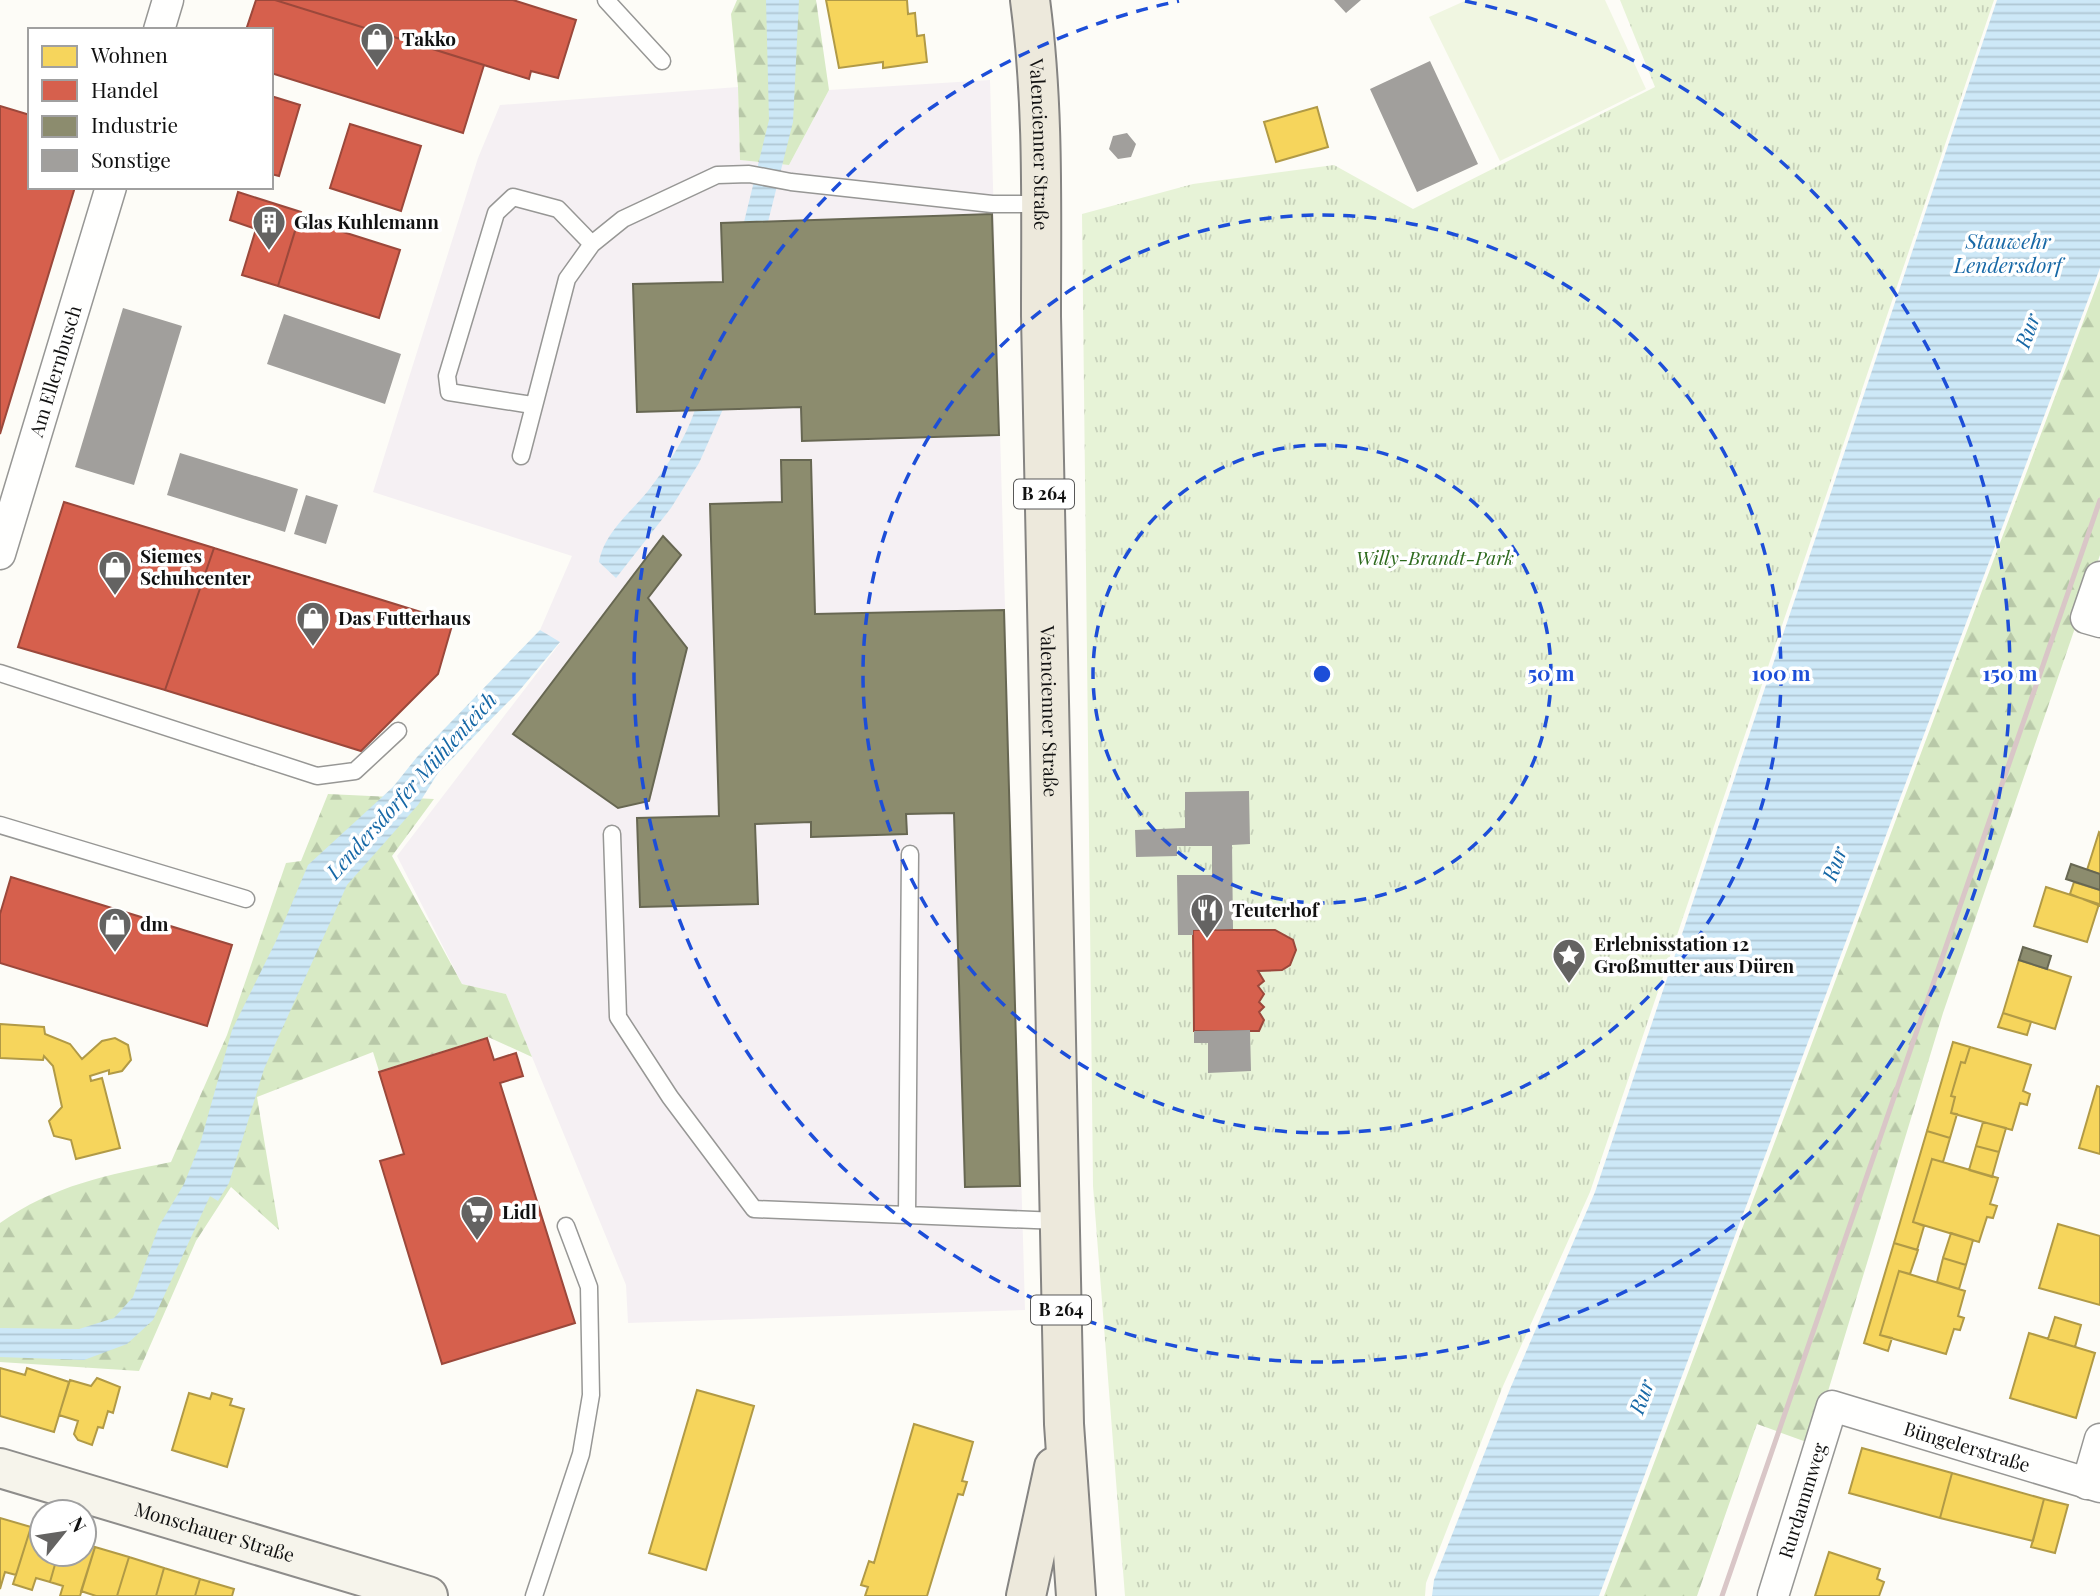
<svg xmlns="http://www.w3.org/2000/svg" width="2100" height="1596" viewBox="0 0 2100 1596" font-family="'Playfair Display',serif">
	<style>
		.industrial { fill: #f5f0f3 }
		.forest { fill: url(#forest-firs) }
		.park { fill: url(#park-tufts) }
		.pitch { fill: #f0f6e1 }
		.water { fill: url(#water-rules) }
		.homes { fill: #f6d55c; stroke: #b19a46; stroke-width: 2 }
		.shops { fill: #d6604d; stroke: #9b483b; stroke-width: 2 }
		.industry { fill: #8c8c6e; stroke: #676752; stroke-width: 2 }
		.building { fill: #a19f9c }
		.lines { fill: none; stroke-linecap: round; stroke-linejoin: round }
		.lane-casing { stroke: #979795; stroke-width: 19 }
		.street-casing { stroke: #979795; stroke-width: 33 }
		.secondary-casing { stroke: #8e8d8b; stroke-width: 42 }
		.primary-casing { stroke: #858482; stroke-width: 42 }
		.lane { stroke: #fffffe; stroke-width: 16 }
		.street { stroke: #fffffe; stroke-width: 30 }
		.secondary { stroke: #f6f4eb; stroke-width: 38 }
		.primary { stroke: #ede9dc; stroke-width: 38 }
		.rail { stroke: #d9c6c7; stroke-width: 5 }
		.ring { fill: none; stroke: #1d4ed8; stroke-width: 3.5; stroke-dasharray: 12 9 }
		.labels { text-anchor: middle; stroke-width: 7; stroke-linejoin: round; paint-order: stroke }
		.shield { fill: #fff; stroke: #585858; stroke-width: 2 }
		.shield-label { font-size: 18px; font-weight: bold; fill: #111 }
		.poi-label { font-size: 19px; font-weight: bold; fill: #111; stroke: #fff; text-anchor: start }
		.street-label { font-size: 19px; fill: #111; stroke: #fff }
		.park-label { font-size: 19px; font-style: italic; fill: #2f6b1f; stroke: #fff }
		.water-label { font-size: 21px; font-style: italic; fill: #1768a6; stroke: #fff }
		.centre { fill: #1d4ed8; stroke: #fff; stroke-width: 3.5 }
		.ring-label { font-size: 21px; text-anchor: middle; font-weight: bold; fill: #1d4ed8; stroke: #fff; stroke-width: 7; stroke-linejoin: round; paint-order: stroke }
	</style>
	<defs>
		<pattern id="forest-firs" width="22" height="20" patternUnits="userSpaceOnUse" patternTransform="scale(1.75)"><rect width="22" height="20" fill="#d8eac5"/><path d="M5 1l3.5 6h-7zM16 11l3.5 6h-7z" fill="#b8c8a8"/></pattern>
		<pattern id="park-tufts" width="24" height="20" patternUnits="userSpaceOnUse" patternTransform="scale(1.75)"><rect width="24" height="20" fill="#e7f3d7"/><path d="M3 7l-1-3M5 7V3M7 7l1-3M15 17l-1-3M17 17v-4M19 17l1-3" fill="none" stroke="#c5cfb8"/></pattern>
		<pattern id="water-rules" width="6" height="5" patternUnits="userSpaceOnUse" patternTransform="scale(1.75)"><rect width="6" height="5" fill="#cde8f7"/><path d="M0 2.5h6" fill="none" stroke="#afc6d3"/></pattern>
	</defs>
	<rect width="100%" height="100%" fill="#fdfcf7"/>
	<path class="industrial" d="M 990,80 L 1025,1310 L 628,1323 L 626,1285 L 506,994 L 462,984 L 397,856 L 560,643 L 540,630 L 572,556 L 373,492 L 478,158 L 500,105 L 738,87 L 740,160 L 789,165 L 829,90 Z"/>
	<path class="forest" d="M 737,0 L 816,0 L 829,90 L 789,165 L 740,160 L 738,87 L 731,14 Z
		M 2100,277 L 2100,555 L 1943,1013 L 1812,1444 L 1757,1424 L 1697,1596 L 1604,1596 Z
		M 328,794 L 434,799 L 392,856 L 462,984 L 506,994 L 532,1057 L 488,1037 L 379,1071 L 373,1052 L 257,1097 L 279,1230 L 231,1187 L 196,1241 L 139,1371 L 0,1362 L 0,1223 C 54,1185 107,1175 171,1162 L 227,1035 L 286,863 L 301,861 Z"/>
	<path class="park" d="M 1620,0 L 1994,0 L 1590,1192 L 1503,1386 L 1426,1583 L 1425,1596 L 1125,1596 L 1093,1186 L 1082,214 L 1193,184 L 1334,165 L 1413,209 L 1655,87 Z"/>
	<path class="pitch" d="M 1467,0 L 1605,0 L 1646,89 L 1500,161 L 1429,17 Z"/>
	<path class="water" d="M 766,0 L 799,0 L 793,122 L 768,222 L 744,222 L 769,120 Z
		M 1997,0 L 2100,0 L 2100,268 L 1599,1596 L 1432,1596 L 1434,1580 L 1510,1389 L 1595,1192 Z
		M 723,409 L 699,463 L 671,508 L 616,578 L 599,562 C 604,533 630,513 648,491 C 667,466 685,440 695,410 Z
		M 540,630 L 560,642 L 519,691 L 438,773 L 418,805 L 347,885 L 264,1069 L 229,1183 L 218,1201 L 210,1196 L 153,1320 L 127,1344 L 84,1360 L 0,1357 L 0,1328 L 79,1329 L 114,1318 L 133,1297 L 159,1226 L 184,1184 L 200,1144 L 232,1030 L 276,941 L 308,865 L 393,787 L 417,757 Z"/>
	<path class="homes" d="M 826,0 L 907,0 L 908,14 L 915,13 L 917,36 L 924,35 L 927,62 L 883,68 L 883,62 L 839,68 Z
		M 1317,107 L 1328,147 L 1276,162 L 1264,122 Z
		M 2099,832 L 2100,833 L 2100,874 L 2087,870 Z
		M 2074,882 L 2100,890 L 2100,906 L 2070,894 Z
		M 2046,887 L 2099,904 L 2087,942 L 2034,926 Z
		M 2019,960 L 2071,977 L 2055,1029 L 2003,1013 Z
		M 2003,1013 L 2031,1022 L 2027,1035 L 1998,1027 Z
		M 0,1024 L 44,1027 L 45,1034 L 70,1044 L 82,1059 L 102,1041 L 115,1038 L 128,1045 L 131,1060 L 122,1071 L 109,1074 L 109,1070 L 90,1076 L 91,1081 L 102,1078 L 120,1148 L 76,1159 L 71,1140 L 54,1136 L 49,1121 L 62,1107 L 53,1066 L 44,1056 L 43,1060 L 0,1058 Z
		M 1953,1042 L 1970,1047 L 1965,1063 L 1961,1062 L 1951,1096 L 1955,1097 L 1951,1113 L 1957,1114 L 1950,1138 L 1927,1131 Z
		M 1970,1047 L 2031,1065 L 2023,1091 L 2030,1094 L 2027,1105 L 2020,1103 L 2012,1130 L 1951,1113 L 1955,1097 L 1951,1096 L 1961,1062 L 1965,1063 Z
		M 2097,1086 L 2100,1087 L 2100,1154 L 2079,1148 Z
		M 1983,1122 L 2006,1128 L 1999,1152 L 1976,1146 Z
		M 1927,1131 L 1950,1138 L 1943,1162 L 1932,1159 L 1913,1222 L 1924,1226 L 1917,1250 L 1894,1243 Z
		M 1976,1146 L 1999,1152 L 1992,1177 L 1969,1170 Z
		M 1932,1159 L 1998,1178 L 1990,1204 L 1997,1206 L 1993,1218 L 1987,1217 L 1979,1242 L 1913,1222 Z
		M 2058,1224 L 2100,1236 L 2100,1305 L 2039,1288 Z
		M 1951,1233 L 1973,1240 L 1966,1265 L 1943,1258 Z
		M 1894,1243 L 1918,1250 L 1910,1274 L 1899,1271 L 1880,1335 L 1892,1338 L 1888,1351 L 1864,1343 Z
		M 1943,1258 L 1966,1265 L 1959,1289 L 1937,1282 Z
		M 1899,1271 L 1965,1291 L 1958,1316 L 1964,1318 L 1960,1330 L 1954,1329 L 1946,1354 L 1880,1335 Z
		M 2055,1317 L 2081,1325 L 2075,1347 L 2048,1339 Z
		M 2029,1333 L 2095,1353 L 2076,1418 L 2010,1398 Z
		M 0,1368 L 25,1375 L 27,1368 L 69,1382 L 54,1432 L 0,1416 Z
		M 97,1378 L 120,1387 L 113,1413 L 108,1411 L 103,1428 L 98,1427 L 92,1445 L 78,1440 L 74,1434 L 78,1421 L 59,1415 L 70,1380 L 91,1386 Z
		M 697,1390 L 754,1406 L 706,1570 L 649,1553 Z
		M 189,1393 L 210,1399 L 212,1393 L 232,1399 L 230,1405 L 244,1409 L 227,1467 L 172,1450 Z
		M 914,1424 L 973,1442 L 962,1481 L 967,1482 L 963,1495 L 958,1494 L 927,1596 L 865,1596 L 868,1587 L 861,1585 L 869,1561 L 874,1563 Z
		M 1862,1448 L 1952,1473 L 1940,1518 L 1849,1493 Z
		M 1952,1473 L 2044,1499 L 2033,1541 L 1940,1518 Z
		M 2044,1499 L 2068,1505 L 2055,1553 L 2031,1547 Z
		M 0,1518 L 31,1527 L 16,1575 L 5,1572 L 0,1589 Z
		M 31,1527 L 42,1531 L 42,1554 L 58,1554 L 50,1582 L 36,1578 L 32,1590 L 13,1584 Z
		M 84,1543 L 95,1547 L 80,1596 L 60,1596 L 63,1586 L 50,1582 L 58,1554 L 84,1554 Z
		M 95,1547 L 129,1557 L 117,1596 L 96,1596 L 81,1591 Z
		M 1829,1552 L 1880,1569 L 1877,1579 L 1884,1582 L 1879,1596 L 1815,1596 Z
		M 129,1557 L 164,1568 L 156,1596 L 117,1596 Z
		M 164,1568 L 200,1579 L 195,1596 L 156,1596 Z
		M 200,1579 L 234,1589 L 232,1596 L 195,1596 Z"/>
	<path class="shops" d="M 256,0 L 275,0 L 484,65 L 463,133 L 271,73 L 271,30 L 246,30 Z
		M 275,0 L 513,0 L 576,20 L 558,78 L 531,71 L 529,79 Z
		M 271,96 L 300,105 L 279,176 L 271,174 Z
		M 0,106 L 30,115 L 30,187 L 75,187 L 0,434 Z
		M 350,124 L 421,146 L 401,211 L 330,188 Z
		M 238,192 L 301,212 L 278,286 L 242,275 L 256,229 L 230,220 Z
		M 299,218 L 400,250 L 379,318 L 278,286 Z
		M 64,502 L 214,548 L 165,690 L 18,647 Z
		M 214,548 L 453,622 L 438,674 L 361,751 L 165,690 Z
		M 11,877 L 232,945 L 207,1026 L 0,963 L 0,914 Z
		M 1193,930 L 1275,930 L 1293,940 L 1296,950 L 1290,965 L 1282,970 L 1258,971 L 1264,981 L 1258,986 L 1264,994 L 1259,1002 L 1264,1007 L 1259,1012 L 1264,1020 L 1259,1031 L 1194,1031 Z
		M 487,1038 L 494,1060 L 516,1053 L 523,1076 L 500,1083 L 575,1323 L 442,1364 L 380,1161 L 404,1154 L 379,1072 Z"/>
	<path class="industry" d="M 992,214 L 999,435 L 802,441 L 801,407 L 637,412 L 633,284 L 723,282 L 721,223 Z
		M 781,460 L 811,460 L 815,614 L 1004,610 L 1020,1186 L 965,1187 L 954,813 L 906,814 L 907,834 L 811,837 L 811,822 L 755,824 L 758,904 L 640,907 L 637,818 L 719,816 L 710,504 L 782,502 Z
		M 663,536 L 681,555 L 648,598 L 687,648 L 649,801 L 618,808 L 513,734 Z
		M 2071,864 L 2100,874 L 2100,890 L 2066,879 Z
		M 2023,947 L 2051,956 L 2047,969 L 2019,960 Z"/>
	<path class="building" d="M 1334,0 L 1361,0 L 1346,13 Z
		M 1430,61 L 1478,164 L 1417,192 L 1370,89 Z
		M 1127,133 L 1136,144 L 1131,157 L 1118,159 L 1109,149 L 1113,136 Z
		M 123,308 L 182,326 L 134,485 L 75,467 Z
		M 284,314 L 401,354 L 385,404 L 267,364 Z
		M 180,453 L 298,489 L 285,532 L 167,495 Z
		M 306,495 L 338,505 L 326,544 L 294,534 Z
		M 1249,791 L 1250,844 L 1232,845 L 1233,929 L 1193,930 L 1193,935 L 1178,935 L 1177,875 L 1212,875 L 1212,846 L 1177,846 L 1177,856 L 1136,857 L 1135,830 L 1185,828 L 1185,792 Z
		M 1250,1030 L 1251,1071 L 1208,1073 L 1208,1043 L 1194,1043 L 1194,1031 Z"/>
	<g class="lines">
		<defs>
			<path id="lane" d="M 606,0 L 662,61
				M 532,405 L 449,392 L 447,376 L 496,213 L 513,197 L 558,209 L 592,244
				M 521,456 L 567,279 L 592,244 L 623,219 L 717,175 L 749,174 L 791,182 L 992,204 L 1041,204
				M 0,673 L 317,776 L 355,771 L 398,731
				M 0,825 L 246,899
				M 612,834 L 618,1017 L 670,1097 L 754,1209 L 907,1215
				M 910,854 L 907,1215 L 1059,1221
				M 534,1596 L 581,1454 L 591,1395 L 589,1287 L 566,1226"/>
			<g id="street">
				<path d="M 159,30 L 168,0"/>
				<path id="s1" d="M 0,554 L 111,187"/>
				<path d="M 2100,577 L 2086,618 L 2100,622"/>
				<path d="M 2087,1484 L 2100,1439"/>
				<path id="s2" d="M 1773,1596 L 1832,1406 L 2100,1487"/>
			</g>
			<g id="secondary">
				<path id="s3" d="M 0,1468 L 428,1596"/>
			</g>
			<g id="primary">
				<path id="s4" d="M 1030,0 C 1044,105 1041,210 1041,316 L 1064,1424 L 1076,1596"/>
				<path d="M 1026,1596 L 1054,1467"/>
			</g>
		</defs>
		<use href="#lane" class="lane-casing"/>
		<use href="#street" class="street-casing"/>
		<use href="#secondary" class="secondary-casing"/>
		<use href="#primary" class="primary-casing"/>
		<use href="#lane" class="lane"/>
		<use href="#street" class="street"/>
		<use href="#secondary" class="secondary"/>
		<use href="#primary" class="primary"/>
		<path class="rail" d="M 1722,1596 L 2100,500"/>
	</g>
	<g class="ring">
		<circle cx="1322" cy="674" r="229"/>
		<circle cx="1322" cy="674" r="459"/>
		<path d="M1465 1A688 688 0 1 1 1179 1"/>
	</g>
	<defs>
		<symbol id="shop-pin" viewBox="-11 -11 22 30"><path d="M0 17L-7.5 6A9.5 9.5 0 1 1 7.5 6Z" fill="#646362" stroke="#fff"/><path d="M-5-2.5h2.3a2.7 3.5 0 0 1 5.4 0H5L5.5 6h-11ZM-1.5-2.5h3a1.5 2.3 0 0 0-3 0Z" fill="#fff"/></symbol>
		<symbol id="building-pin" viewBox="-11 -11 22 30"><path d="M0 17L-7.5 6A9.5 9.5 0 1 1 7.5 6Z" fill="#646362" stroke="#fff"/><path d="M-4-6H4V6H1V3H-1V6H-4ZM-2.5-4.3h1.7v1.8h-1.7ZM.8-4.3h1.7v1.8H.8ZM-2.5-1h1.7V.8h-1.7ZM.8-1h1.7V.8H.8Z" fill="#fff"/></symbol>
		<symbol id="restaurant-pin" viewBox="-11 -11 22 30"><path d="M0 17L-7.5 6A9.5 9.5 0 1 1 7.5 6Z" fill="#646362" stroke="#fff"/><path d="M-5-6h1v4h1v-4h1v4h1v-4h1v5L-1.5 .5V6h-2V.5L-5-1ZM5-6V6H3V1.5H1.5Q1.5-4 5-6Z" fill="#fff"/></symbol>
		<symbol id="sight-pin" viewBox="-11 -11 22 30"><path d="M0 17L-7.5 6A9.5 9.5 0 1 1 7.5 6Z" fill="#646362" stroke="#fff"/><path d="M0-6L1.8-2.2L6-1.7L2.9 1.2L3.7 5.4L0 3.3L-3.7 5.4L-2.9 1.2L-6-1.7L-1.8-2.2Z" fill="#fff"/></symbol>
		<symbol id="supermarket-pin" viewBox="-11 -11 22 30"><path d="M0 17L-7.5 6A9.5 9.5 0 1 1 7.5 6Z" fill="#646362" stroke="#fff"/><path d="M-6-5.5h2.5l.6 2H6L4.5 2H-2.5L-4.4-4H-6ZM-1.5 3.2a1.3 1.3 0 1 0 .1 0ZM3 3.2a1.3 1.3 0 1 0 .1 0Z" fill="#fff"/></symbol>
	</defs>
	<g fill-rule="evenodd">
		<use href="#shop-pin" x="358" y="20" width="38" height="52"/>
		<use href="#building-pin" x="250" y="203" width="38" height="52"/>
		<use href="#shop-pin" x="96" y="548" width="38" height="52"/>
		<use href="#shop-pin" x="294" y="599" width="38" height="52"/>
		<use href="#restaurant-pin" x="1188" y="891" width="38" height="52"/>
		<use href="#shop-pin" x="96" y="905" width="38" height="52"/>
		<use href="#sight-pin" x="1550" y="936" width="38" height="52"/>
		<use href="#supermarket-pin" x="458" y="1193" width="38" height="52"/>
	</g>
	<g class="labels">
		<g class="shield">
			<rect x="1014" y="479.5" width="60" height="29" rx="5"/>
			<rect x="1031" y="1295.5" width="60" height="29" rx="5"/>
		</g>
		<g class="shield-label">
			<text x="1044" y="500">B 264</text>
			<text x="1061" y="1316">B 264</text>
		</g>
		<g class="poi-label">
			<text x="402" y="46">Takko</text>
			<text x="294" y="229">Glas Kuhlemann</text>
			<text x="140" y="563">Siemes<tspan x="140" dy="22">Schuhcenter</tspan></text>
			<text x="338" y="625">Das Futterhaus</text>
			<text x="1232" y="917">Teuterhof</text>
			<text x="140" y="931">dm</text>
			<text x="1594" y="951">Erlebnisstation 12<tspan x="1594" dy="22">Großmutter aus Düren</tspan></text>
			<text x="502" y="1219">Lidl</text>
		</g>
		<g class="street-label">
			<text dy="7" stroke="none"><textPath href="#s4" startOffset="145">Valencienner Straße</textPath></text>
			<text dy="7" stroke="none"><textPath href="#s1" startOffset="191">Am Ellernbusch</textPath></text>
			<text dy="7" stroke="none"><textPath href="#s4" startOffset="712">Valencienner Straße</textPath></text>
			<text dy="7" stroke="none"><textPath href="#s2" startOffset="340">Büngelerstraße</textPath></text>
			<text dy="7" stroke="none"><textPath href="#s2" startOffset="100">Rurdammweg</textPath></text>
			<text dy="7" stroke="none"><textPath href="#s3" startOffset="224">Monschauer Straße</textPath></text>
		</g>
		<g class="park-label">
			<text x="1435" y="565">Willy-Brandt-Park</text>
		</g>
		<g class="water-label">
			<text x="2008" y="249">Stauwehr<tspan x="2008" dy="24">Lendersdorf</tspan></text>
			<text transform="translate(2028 331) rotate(-70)" y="7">Rur</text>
			<text transform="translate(412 786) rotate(-48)" y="7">Lendersdorfer Mühlenteich</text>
			<text transform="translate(1835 864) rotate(-70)" y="7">Rur</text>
			<text transform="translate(1642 1397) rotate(-70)" y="7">Rur</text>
		</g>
	</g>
	<circle cx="1322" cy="674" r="10" class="centre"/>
	<g class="ring-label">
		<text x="1551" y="681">50 m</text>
		<text x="1781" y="681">100 m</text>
		<text x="2010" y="681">150 m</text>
	</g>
	<rect x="28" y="28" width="245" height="161" fill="#ffffff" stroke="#a0a0a0" stroke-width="2"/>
	<rect x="42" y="46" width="35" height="21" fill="#f6d55c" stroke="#a0a0a0" stroke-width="2"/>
	<text x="91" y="63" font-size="21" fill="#111111">Wohnen</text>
	<rect x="42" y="80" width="35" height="21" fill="#d6604d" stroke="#a0a0a0" stroke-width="2"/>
	<text x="91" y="98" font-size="21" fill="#111111">Handel</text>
	<rect x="42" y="116" width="35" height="21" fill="#8c8c6e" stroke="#a0a0a0" stroke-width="2"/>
	<text x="91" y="133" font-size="21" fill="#111111">Industrie</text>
	<rect x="42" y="150" width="35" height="21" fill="#a19f9c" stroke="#a0a0a0" stroke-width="2"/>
	<text x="91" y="168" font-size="21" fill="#111111">Sonstige</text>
	<g transform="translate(63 1533) rotate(60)"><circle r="33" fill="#ffffff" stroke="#a0a0a0" stroke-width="2"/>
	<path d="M0-5L12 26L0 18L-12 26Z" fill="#646362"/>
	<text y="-10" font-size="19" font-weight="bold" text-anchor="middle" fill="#111111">N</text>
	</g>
</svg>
